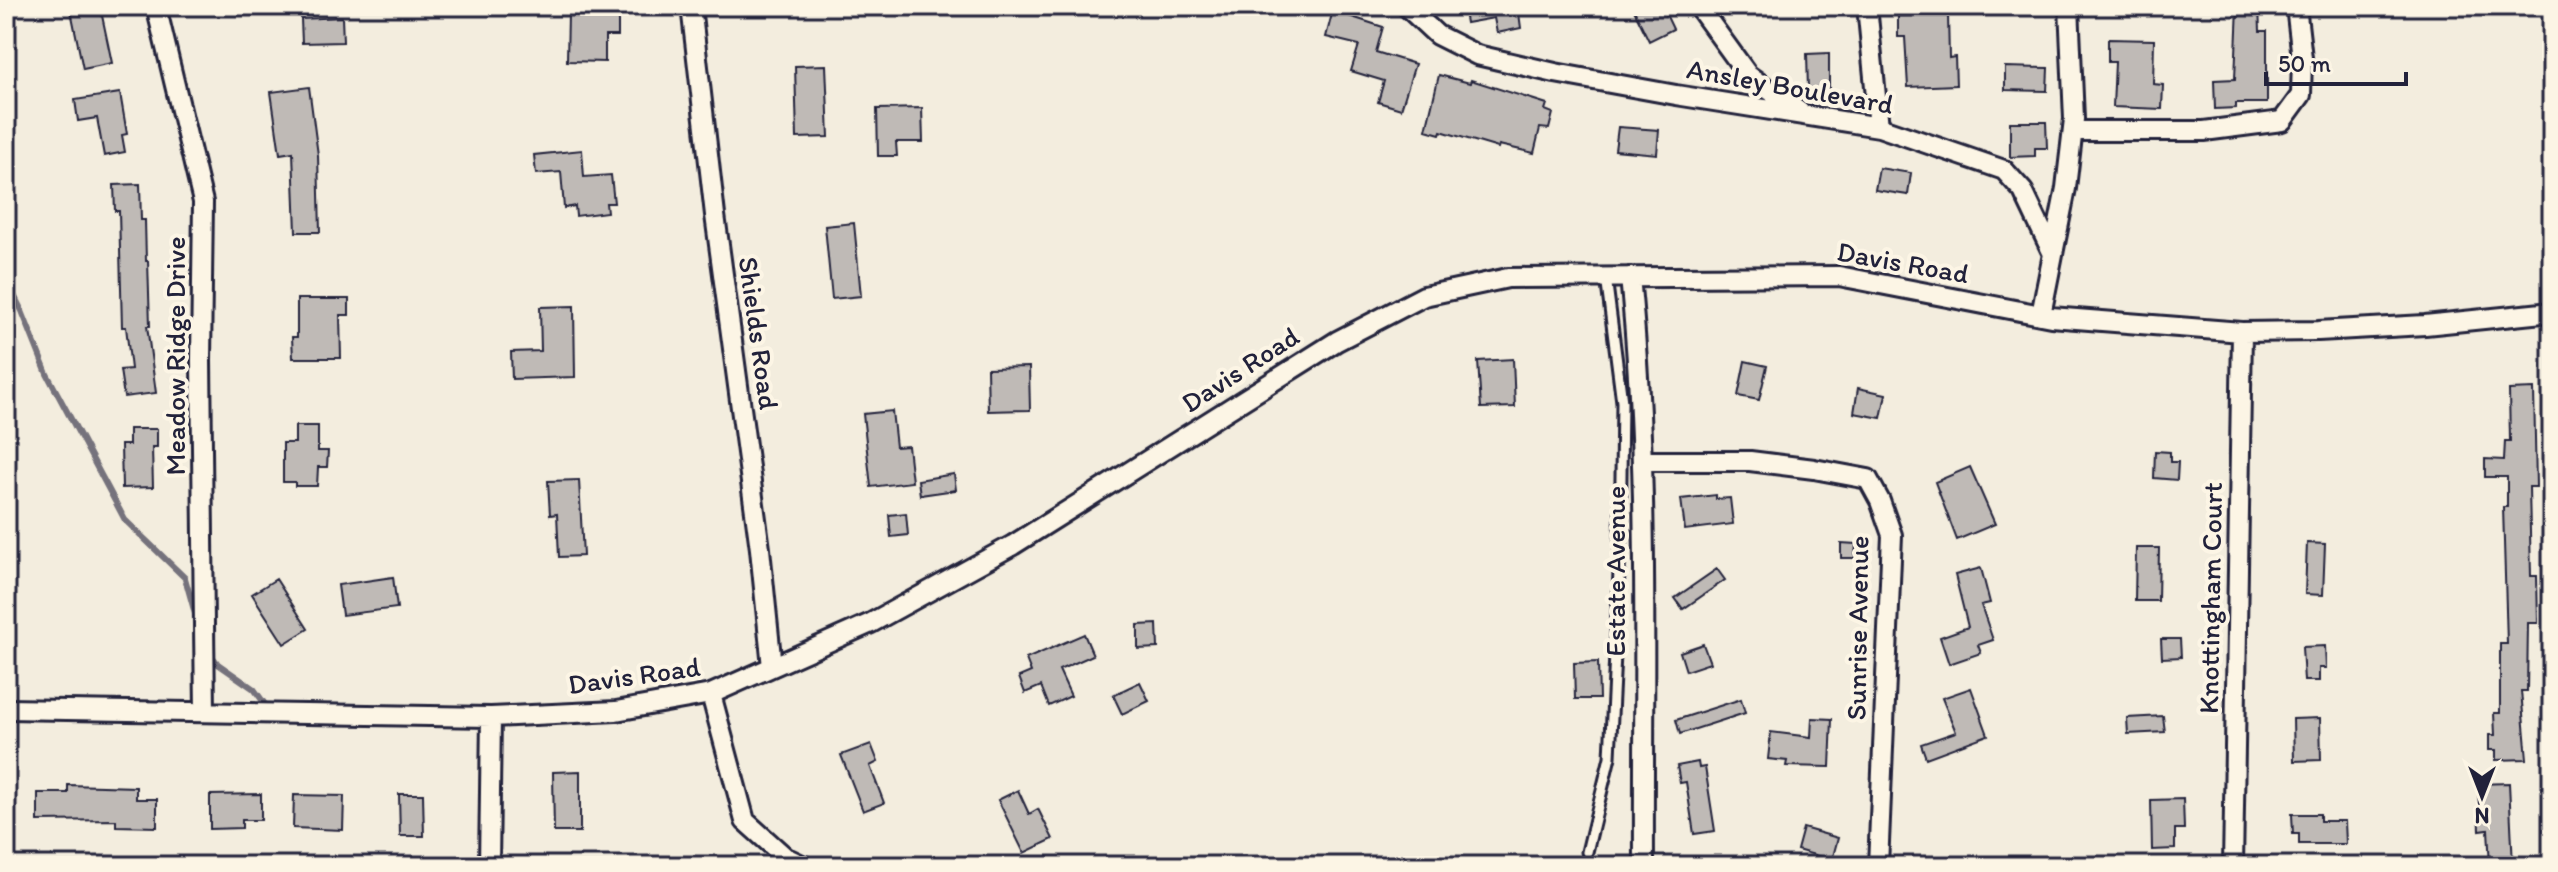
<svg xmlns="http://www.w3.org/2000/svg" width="2558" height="872" viewBox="0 0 2558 872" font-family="Itim,sans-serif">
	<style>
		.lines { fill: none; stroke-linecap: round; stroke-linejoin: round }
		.stream { stroke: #75727b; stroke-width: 6 }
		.building { fill: #bfbab6; stroke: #22223b; stroke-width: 2 }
		.service-casing { stroke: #22223b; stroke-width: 15 }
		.minor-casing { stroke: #22223b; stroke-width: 24 }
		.service { stroke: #fcf5e5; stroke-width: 9 }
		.minor { stroke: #fcf5e5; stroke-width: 18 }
		.labels { text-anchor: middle; stroke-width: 8; stroke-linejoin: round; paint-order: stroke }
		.street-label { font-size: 28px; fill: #22223b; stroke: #fcf5e5 }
	</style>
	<rect width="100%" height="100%" fill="#f3edde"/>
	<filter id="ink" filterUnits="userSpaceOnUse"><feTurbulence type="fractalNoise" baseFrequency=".0125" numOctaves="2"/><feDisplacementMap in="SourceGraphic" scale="16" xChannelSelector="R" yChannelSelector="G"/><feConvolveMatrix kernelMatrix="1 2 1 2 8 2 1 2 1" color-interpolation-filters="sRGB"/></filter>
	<g filter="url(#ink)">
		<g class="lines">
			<path class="stream" d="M 6,279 L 22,311 L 47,374 L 125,520 L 185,578 L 197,621
				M 210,653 L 218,664 L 254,689 L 270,711"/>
		</g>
		<path class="building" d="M 70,6 L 100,6 L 112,63 L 83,69 Z
			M 1334,6 L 1352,6 L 1349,16 L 1383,27 L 1376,52 L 1415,64 L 1401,109 L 1378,102 L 1384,81 L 1351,71 L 1359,45 L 1326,37 Z
			M 1463,6 L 1518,6 L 1521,28 L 1497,33 L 1494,18 L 1466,23 Z
			M 1632,6 L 1662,6 L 1673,29 L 1649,41 Z
			M 2238,6 L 2259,6 L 2260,31 L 2267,31 L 2267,103 L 2236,103 L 2236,108 L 2215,109 L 2214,80 L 2235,79 Z
			M 568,14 L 618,15 L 618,36 L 605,36 L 605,62 L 567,61 Z
			M 1948,15 L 1949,58 L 1955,57 L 1956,85 L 1908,87 L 1905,37 L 1898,37 L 1898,16 Z
			M 342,17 L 343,42 L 302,43 L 301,19 Z
			M 2108,39 L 2154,40 L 2153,84 L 2163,85 L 2162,109 L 2113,107 L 2115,62 L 2108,62 Z
			M 1829,53 L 1829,90 L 1808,90 L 1807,54 Z
			M 826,65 L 829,137 L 797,138 L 795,66 Z
			M 2005,67 L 2048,68 L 2047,91 L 2005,90 Z
			M 1439,75 L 1470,83 L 1471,80 L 1547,104 L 1545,110 L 1553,113 L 1549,129 L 1540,128 L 1534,153 L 1499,145 L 1498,148 L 1441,131 L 1440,134 L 1426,130 Z
			M 309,87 L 318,155 L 320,232 L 296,232 L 293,152 L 280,154 L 271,92 Z
			M 120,93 L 127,134 L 122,135 L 125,152 L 104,156 L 97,118 L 78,121 L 75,100 Z
			M 922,108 L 923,142 L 896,142 L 897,156 L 878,156 L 877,109 Z
			M 2010,122 L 2046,122 L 2047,148 L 2035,148 L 2035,156 L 2010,157 Z
			M 1618,127 L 1659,130 L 1657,154 L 1615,150 Z
			M 582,150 L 584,177 L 611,175 L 614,203 L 606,203 L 607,212 L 576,216 L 575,206 L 564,208 L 561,172 L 536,174 L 534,155 Z
			M 1879,168 L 1911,173 L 1908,195 L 1875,190 Z
			M 140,184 L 141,220 L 145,220 L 146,261 L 148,261 L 150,326 L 147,326 L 156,393 L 124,397 L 120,370 L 131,369 L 126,327 L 122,327 L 119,211 L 115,211 L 114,185 Z
			M 854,223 L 861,296 L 832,299 L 825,226 Z
			M 297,299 L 349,299 L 349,315 L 340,315 L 341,358 L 293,358 L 292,337 L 297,337 Z
			M 574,306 L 575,377 L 512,379 L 511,352 L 541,351 L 540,307 Z
			M 1513,359 L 1515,407 L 1481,408 L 1478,361 Z
			M 1745,361 L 1767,366 L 1759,400 L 1738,396 Z
			M 1029,367 L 1030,410 L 988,411 L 987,368 Z
			M 1858,388 L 1886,394 L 1881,418 L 1854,413 Z
			M 2534,389 L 2536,487 L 2529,487 L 2531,576 L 2537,576 L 2538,623 L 2528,623 L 2527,691 L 2521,691 L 2527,759 L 2496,760 L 2496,750 L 2489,750 L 2489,735 L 2495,735 L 2494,713 L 2500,713 L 2500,644 L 2507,644 L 2503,507 L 2507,507 L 2507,477 L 2485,477 L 2485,459 L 2504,460 L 2505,441 L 2510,441 L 2509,390 Z
			M 892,411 L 896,447 L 908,446 L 912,482 L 871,487 L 863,414 Z
			M 295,426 L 318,426 L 318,451 L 328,451 L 327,467 L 318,467 L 317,486 L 295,486 L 295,482 L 283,482 L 283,443 L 295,443 Z
			M 129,429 L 157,429 L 157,447 L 152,447 L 153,487 L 122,488 L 121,445 L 129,445 Z
			M 2155,451 L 2170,452 L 2170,462 L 2178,462 L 2177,480 L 2154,478 Z
			M 1970,467 L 1995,524 L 1957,540 L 1935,482 Z
			M 954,474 L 956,490 L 920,495 L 918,480 Z
			M 579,480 L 583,556 L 559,557 L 557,514 L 550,515 L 548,481 Z
			M 1716,495 L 1716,499 L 1730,498 L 1733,524 L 1685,530 L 1681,499 Z
			M 906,513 L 908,535 L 891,537 L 889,515 Z
			M 1841,543 L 1856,544 L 1855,558 L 1841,558 Z
			M 2307,543 L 2325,544 L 2323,595 L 2305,594 Z
			M 2136,548 L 2159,548 L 2158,601 L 2135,601 Z
			M 1981,568 L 1990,603 L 1981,605 L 1993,640 L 1978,645 L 1981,653 L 1949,664 L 1940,637 L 1968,627 L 1955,575 Z
			M 1717,569 L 1725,580 L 1683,609 L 1675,598 Z
			M 393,577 L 397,608 L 342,615 L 338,585 Z
			M 276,579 L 308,629 L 284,644 L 252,594 Z
			M 1157,624 L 1158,648 L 1138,649 L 1138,625 Z
			M 1084,634 L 1093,655 L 1059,670 L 1071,696 L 1049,706 L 1041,686 L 1025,693 L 1019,677 L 1031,672 L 1026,659 Z
			M 2161,639 L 2180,639 L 2181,657 L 2162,658 Z
			M 1703,644 L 1710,663 L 1686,671 L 1680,652 Z
			M 2325,646 L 2326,668 L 2319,668 L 2319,681 L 2304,681 L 2302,647 Z
			M 1598,662 L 1599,699 L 1575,699 L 1574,663 Z
			M 1140,682 L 1149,701 L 1122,714 L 1113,695 Z
			M 1971,688 L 1988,735 L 1926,758 L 1921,744 L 1956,732 L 1942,698 Z
			M 1741,699 L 1745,713 L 1680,734 L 1676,720 Z
			M 2163,716 L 2165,732 L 2128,734 L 2127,718 Z
			M 1812,718 L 1832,719 L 1830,767 L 1786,766 L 1787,761 L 1768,759 L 1771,732 L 1811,737 Z
			M 2320,718 L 2321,760 L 2294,761 L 2293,719 Z
			M 871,744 L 878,762 L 870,766 L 884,803 L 863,811 L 841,755 Z
			M 1698,762 L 1699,768 L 1705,767 L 1715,831 L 1694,834 L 1686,782 L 1680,783 L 1677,766 Z
			M 580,771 L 580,832 L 554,832 L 553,772 Z
			M 2509,783 L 2513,866 L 2490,866 L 2488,829 L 2480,830 L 2478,784 Z
			M 68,785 L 136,787 L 136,799 L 157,799 L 157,827 L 116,826 L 116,820 L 38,821 L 38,793 L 68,793 Z
			M 1018,790 L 1029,814 L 1038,809 L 1053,839 L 1024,853 L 998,800 Z
			M 261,794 L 261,820 L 242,820 L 242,828 L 210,829 L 210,795 Z
			M 399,794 L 423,794 L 424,836 L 400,836 Z
			M 294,795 L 344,796 L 343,830 L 293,828 Z
			M 2183,799 L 2184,829 L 2175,829 L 2175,849 L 2152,850 L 2151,800 Z
			M 2292,814 L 2320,814 L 2320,821 L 2345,821 L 2346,844 L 2299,844 L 2299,834 L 2293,834 Z
			M 1803,828 L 1838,838 L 1832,860 L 1797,850 Z"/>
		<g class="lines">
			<defs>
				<path id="service" d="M 1587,852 L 1610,757 L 1620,551 L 1622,402 L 1606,277"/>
				<path id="minor" d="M 156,6 L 203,202 L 201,361 L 205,712
					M 691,6 L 715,215 L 760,549 L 772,667
					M 1406,6 L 1437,35 L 1477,55 L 1555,73 L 1676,95 L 1879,127 L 2004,170 L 2023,191 L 2053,254
					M 1698,6 L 1748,75 L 1800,112
					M 1867,6 L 1879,127
					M 2073,131 L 2204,131 L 2282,121 L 2301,95 L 2302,58 L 2296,6
					M 1630,277 C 1650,472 1643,670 1644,866
					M 2041,315 L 2066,188 L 2074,119 L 2069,6
					M 1643,461 L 1750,461 L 1814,469 L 1868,479 L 1880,501 L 1892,535 L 1878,866
					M 711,694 L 745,821 L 785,857 L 804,866
					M 6,709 L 491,717 L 616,711 L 711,694 L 871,623 L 1013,545 L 1337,341 L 1424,296 L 1508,278 L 1839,276 L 2051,317 L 2242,332 L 2318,331 L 2425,325 L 2552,312
					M 489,866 L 491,717
					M 2233,866 L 2242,332"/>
			</defs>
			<use href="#service" class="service-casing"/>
			<use href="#minor" class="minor-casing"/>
			<use href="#service" class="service"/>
			<use href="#minor" class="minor"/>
		</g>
	</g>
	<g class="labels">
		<g class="street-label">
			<text transform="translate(1790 86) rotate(10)" y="10">Ansley Boulevard</text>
			<text transform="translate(1903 262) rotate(10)" y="10">Davis Road</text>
			<text transform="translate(759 333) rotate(82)" y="10">Shields Road</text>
			<text transform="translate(175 356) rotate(-90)" y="10">Meadow Ridge Drive</text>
			<text transform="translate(1240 369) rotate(-33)" y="10">Davis Road</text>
			<text transform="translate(1615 571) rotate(-90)" y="10">Estate Avenue</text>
			<text transform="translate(2210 598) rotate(-89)" y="10">Knottingham Court</text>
			<text transform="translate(1857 628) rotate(-89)" y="10">Sunrise Avenue</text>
			<text transform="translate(634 675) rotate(-8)" y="10">Davis Road</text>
		</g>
	</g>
	<rect width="2558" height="872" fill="none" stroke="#fcf5e5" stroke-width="32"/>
	<rect x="16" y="16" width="2526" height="840" fill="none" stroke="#22223b" stroke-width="3" filter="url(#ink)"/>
	<g transform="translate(2482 796) rotate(180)" stroke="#fcf5e5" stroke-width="6" paint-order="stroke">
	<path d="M0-6L14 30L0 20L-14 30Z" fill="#22223b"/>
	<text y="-12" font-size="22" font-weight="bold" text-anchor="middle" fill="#22223b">N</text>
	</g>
	<path d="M2266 72v12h140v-12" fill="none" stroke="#22223b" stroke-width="4"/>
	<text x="2278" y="72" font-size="24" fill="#22223b" stroke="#fcf5e5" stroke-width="6" paint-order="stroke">50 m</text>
</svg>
